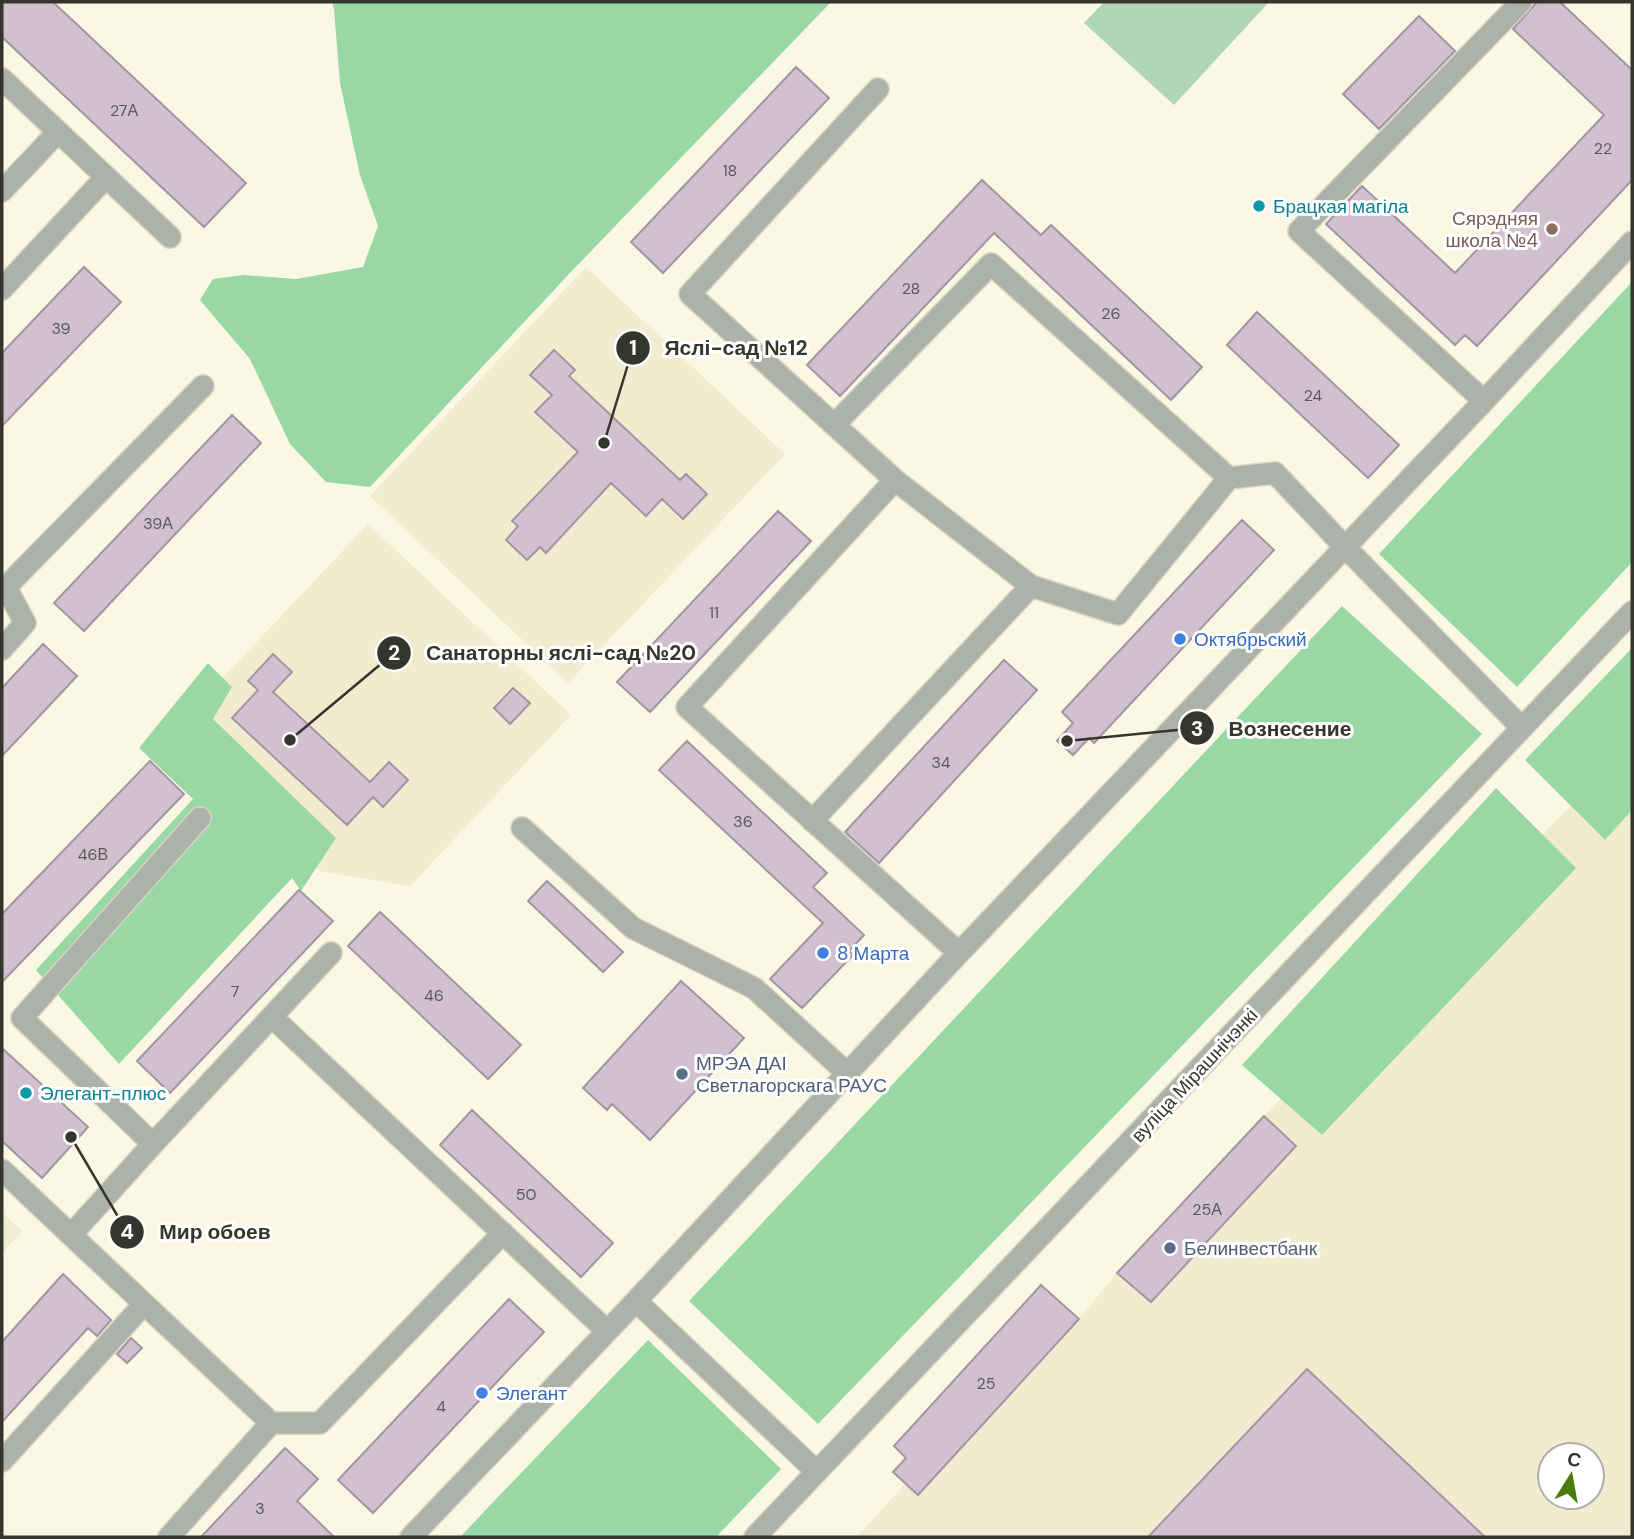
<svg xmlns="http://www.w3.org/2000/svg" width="1634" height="1539" viewBox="0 0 1634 1539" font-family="'DM Sans',sans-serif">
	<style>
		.built { fill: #f1ecd0; fill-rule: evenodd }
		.green { fill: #afd7b6 }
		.forest { fill: #99d7a5 }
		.building { fill: #d1c0cf; stroke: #a494a2; stroke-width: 2 }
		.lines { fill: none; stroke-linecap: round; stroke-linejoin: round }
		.minor-casing { stroke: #d7d4c1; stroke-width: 24 }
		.minor { stroke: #acb1a9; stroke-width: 21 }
		.culture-dot { fill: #0f9aa8; stroke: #fff; stroke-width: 2.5 }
		.education-dot { fill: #8d6e63; stroke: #fff; stroke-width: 2.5 }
		.shop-dot { fill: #3f7fe0; stroke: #fff; stroke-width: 2.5 }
		.service-dot { fill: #5c6f8a; stroke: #fff; stroke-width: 2.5 }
		.labels { text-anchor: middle; stroke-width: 6; stroke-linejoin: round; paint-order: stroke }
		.number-label { font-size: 16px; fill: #5d5856 }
		.culture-label { font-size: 19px; fill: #0d838f; stroke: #fff; text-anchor: start }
		.education-label { font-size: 19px; fill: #785e54; stroke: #fff; text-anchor: end }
		.shop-label { font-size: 19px; fill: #366cbe; stroke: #fff; text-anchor: start }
		.service-label { font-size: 19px; fill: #4e5e75; stroke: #fff; text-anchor: start }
		.street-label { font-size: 19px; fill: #36352d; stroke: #fff }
		.leader { fill: none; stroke: #36352d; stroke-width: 2.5 }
		.callout-dot { fill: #36352d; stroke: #fff; stroke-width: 2.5 }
		.mark-label { font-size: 21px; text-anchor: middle; font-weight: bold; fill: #fff }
		.callout-label { font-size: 21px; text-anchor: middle; font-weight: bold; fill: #36352d; stroke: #fff; stroke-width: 6; stroke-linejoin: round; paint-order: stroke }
	</style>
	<rect width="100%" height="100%" fill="#faf7e2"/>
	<path class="built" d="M 586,267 L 785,454 L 568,683 L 370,496 Z
		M 368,524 L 571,715 L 410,886 L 320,871 L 172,732 Z
		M 1632,744 L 1632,1537 L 857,1537 L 905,1484 L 893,1472 L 906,1458 L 894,1446 L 1041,1285 L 1079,1319 L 1117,1273 L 1264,1116 ZM 1550,1455 L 1592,1455 L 1592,1497 L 1550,1497 Z
		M 2,1212 L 22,1231 L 2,1253 Z"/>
	<path class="green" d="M 1104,2 L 1269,2 L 1174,105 L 1084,23 Z"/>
	<path class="forest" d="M 332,2 L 831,2 L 569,274 L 370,487 L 326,482 L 290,444 L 250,359 L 200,300 L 213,279 L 244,275 L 296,279 L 363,267 L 378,226 L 360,175 L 340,83 L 334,9 Z
		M 1632,282 L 1632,562 L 1517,687 L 1379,554 Z
		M 1342,606 L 1482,734 L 818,1424 L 689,1301 Z
		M 1632,648 L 1632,810 L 1605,840 L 1525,760 Z
		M 208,663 L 232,687 L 213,719 L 336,838 L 301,891 L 292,878 L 119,1064 L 36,970 L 193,799 L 139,748 Z
		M 1496,788 L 1576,868 L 1322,1135 L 1242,1065 Z
		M 648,1340 L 781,1469 L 716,1537 L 460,1537 Z"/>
	<path class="building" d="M 2,2 L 53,2 L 246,183 L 204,227 L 2,37 Z
		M 1537,2 L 1560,2 L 1632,70 L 1632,180 L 1477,346 L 1465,335 L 1455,345 L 1326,224 L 1362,186 L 1455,273 L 1604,115 L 1513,29 Z
		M 1419,16 L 1455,51 L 1379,129 L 1343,94 Z
		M 796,67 L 829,98 L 663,273 L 631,242 Z
		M 982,180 L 1041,235 L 1051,225 L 1202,367 L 1171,400 L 994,233 L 840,396 L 807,365 Z
		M 84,267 L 121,302 L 2,426 L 2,353 Z
		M 1257,312 L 1399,445 L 1368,478 L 1227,345 Z
		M 554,350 L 575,370 L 569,376 L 680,480 L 686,474 L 707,494 L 683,519 L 662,499 L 646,516 L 611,483 L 546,553 L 540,547 L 527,560 L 506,540 L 518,526 L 512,521 L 578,452 L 535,412 L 552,395 L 530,375 Z
		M 232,415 L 261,443 L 84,631 L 54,603 Z
		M 778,511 L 811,541 L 650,712 L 617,682 Z
		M 1242,520 L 1274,550 L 1094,743 L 1089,738 L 1073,755 L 1057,741 L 1073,723 L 1062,712 Z
		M 43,644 L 77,676 L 2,756 L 2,688 Z
		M 273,654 L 292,672 L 273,692 L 370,782 L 389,762 L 408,780 L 383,807 L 373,797 L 347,825 L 232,718 L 258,690 L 248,681 Z
		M 1004,660 L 1037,690 L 879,863 L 845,832 Z
		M 513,688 L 530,703 L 510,724 L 494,708 Z
		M 687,741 L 827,873 L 813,887 L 864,935 L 849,951 L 853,955 L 802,1008 L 770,979 L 823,923 L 659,770 Z
		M 150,761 L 184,794 L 2,982 L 2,914 Z
		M 547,881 L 623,952 L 603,972 L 528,901 Z
		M 299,890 L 333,921 L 170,1093 L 137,1061 Z
		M 380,912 L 521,1045 L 488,1079 L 348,946 Z
		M 681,981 L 744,1038 L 650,1140 L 612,1104 L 607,1110 L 583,1088 Z
		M 2,1048 L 88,1127 L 42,1178 L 2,1141 Z
		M 472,1110 L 613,1243 L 581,1277 L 440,1145 Z
		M 1264,1116 L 1296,1146 L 1151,1302 L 1117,1273 Z
		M 63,1274 L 111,1320 L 97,1336 L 88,1328 L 2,1422 L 2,1342 Z
		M 1041,1285 L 1079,1319 L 918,1495 L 893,1472 L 906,1458 L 894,1446 Z
		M 509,1299 L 544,1332 L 373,1513 L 338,1480 Z
		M 131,1338 L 142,1348 L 127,1363 L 117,1354 Z
		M 1307,1369 L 1485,1537 L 1148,1537 Z
		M 285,1448 L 318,1479 L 297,1501 L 334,1537 L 201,1537 Z"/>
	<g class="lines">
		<defs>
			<path id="minor" d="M 2,79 L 170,237
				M 878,89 L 690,294 L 895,480 L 687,707 L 959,953
				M 2,191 L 58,132
				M 2,289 L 106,177
				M 1484,401 L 1299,231 L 1521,2
				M 834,425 L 991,264 L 1229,478 L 1118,614 L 1031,586
				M 1229,478 L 1275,473 L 1345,547 L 1522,728
				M 2,649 L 25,623 L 6,587 L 203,386
				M 812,821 L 1031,586 L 895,480
				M 522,828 L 633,928 L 754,988 L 848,1074
				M 272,1017 L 607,1331
				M 153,1144 L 22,1018 L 200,818
				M 2,1170 L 71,1235 L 153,1144 L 331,953
				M 71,1235 L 271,1423 L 320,1423 L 503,1233
				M 636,1301 L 817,1472
				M 2,1461 L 144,1304
				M 169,1537 L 271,1423
				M 411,1537 L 636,1301 L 959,953 L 1484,401 L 1632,242
				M 755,1537 L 1632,612"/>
		</defs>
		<use href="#minor" class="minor-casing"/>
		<use href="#minor" class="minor"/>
	</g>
	<g class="culture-dot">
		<circle cx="1259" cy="206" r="7"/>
		<circle cx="26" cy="1093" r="7"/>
	</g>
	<circle class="education-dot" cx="1552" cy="229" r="7"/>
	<g class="shop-dot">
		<circle cx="1180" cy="639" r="7"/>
		<circle cx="823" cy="953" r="7"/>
		<circle cx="482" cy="1393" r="7"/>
	</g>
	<g class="service-dot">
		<circle cx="682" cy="1074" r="7"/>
		<circle cx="1170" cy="1248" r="7"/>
	</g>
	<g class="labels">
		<g class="number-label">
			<text x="124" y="116">27А</text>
			<text x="1603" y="154">22</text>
			<text x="730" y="176">18</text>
			<text x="911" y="294">28</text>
			<text x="1111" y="319">26</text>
			<text x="61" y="334">39</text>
			<text x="1313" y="401">24</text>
			<text x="158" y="529">39А</text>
			<text x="714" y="618">11</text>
			<text x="941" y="768">34</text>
			<text x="743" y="827">36</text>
			<text x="93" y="860">46В</text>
			<text x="235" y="997">7</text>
			<text x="434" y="1001">46</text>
			<text x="526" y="1200">50</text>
			<text x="1207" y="1215">25А</text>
			<text x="986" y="1389">25</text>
			<text x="441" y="1412">4</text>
			<text x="260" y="1514">3</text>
		</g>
		<g class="culture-label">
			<text x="1273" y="213">Брацкая магіла</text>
			<text x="40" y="1100">Элегант-плюс</text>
		</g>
		<g class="education-label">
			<text x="1538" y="225">Сярэдняя<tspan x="1538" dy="22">школа №4</tspan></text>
		</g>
		<g class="shop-label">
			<text x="1194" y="646">Октябрьский</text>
			<text x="837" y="960">8 Марта</text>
			<text x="496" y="1400">Элегант</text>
		</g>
		<g class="service-label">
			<text x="696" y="1070">МРЭА ДАІ<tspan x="696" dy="22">Светлагорскага РАУС</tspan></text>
			<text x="1184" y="1255">Белинвестбанк</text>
		</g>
		<g class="street-label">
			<text transform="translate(1194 1075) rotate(-47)" y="7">вуліца Мірашнічэнкі</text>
		</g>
	</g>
	<path class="leader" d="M604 443L633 348M290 740L394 653M1067 741L1197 728M71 1137L127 1232"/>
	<g class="callout-dot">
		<circle cx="604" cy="443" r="7"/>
		<circle cx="290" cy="740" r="7"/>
		<circle cx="1067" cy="741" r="7"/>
		<circle cx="71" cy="1137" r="7"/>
		<circle cx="633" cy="348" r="18"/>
		<circle cx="394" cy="653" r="18"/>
		<circle cx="1197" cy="728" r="18"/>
		<circle cx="127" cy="1232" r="18"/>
	</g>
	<g class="mark-label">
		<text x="633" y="355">1</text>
		<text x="394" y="660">2</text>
		<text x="1197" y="736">3</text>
		<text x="127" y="1239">4</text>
	</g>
	<g class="callout-label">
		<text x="736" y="355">Яслі-сад №12</text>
		<text x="561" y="660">Санаторны яслі-сад №20</text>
		<text x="1290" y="736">Вознесение</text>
		<text x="215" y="1239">Мир обоев</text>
	</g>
	<rect width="1634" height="1539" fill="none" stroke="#36352d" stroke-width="7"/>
	<g transform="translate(1571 1476) rotate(11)"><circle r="33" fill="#ffffff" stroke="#afaeab" stroke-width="2"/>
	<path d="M0-5L12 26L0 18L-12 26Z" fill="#4a7c09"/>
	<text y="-10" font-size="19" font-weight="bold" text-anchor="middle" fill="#36352d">С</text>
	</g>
</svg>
